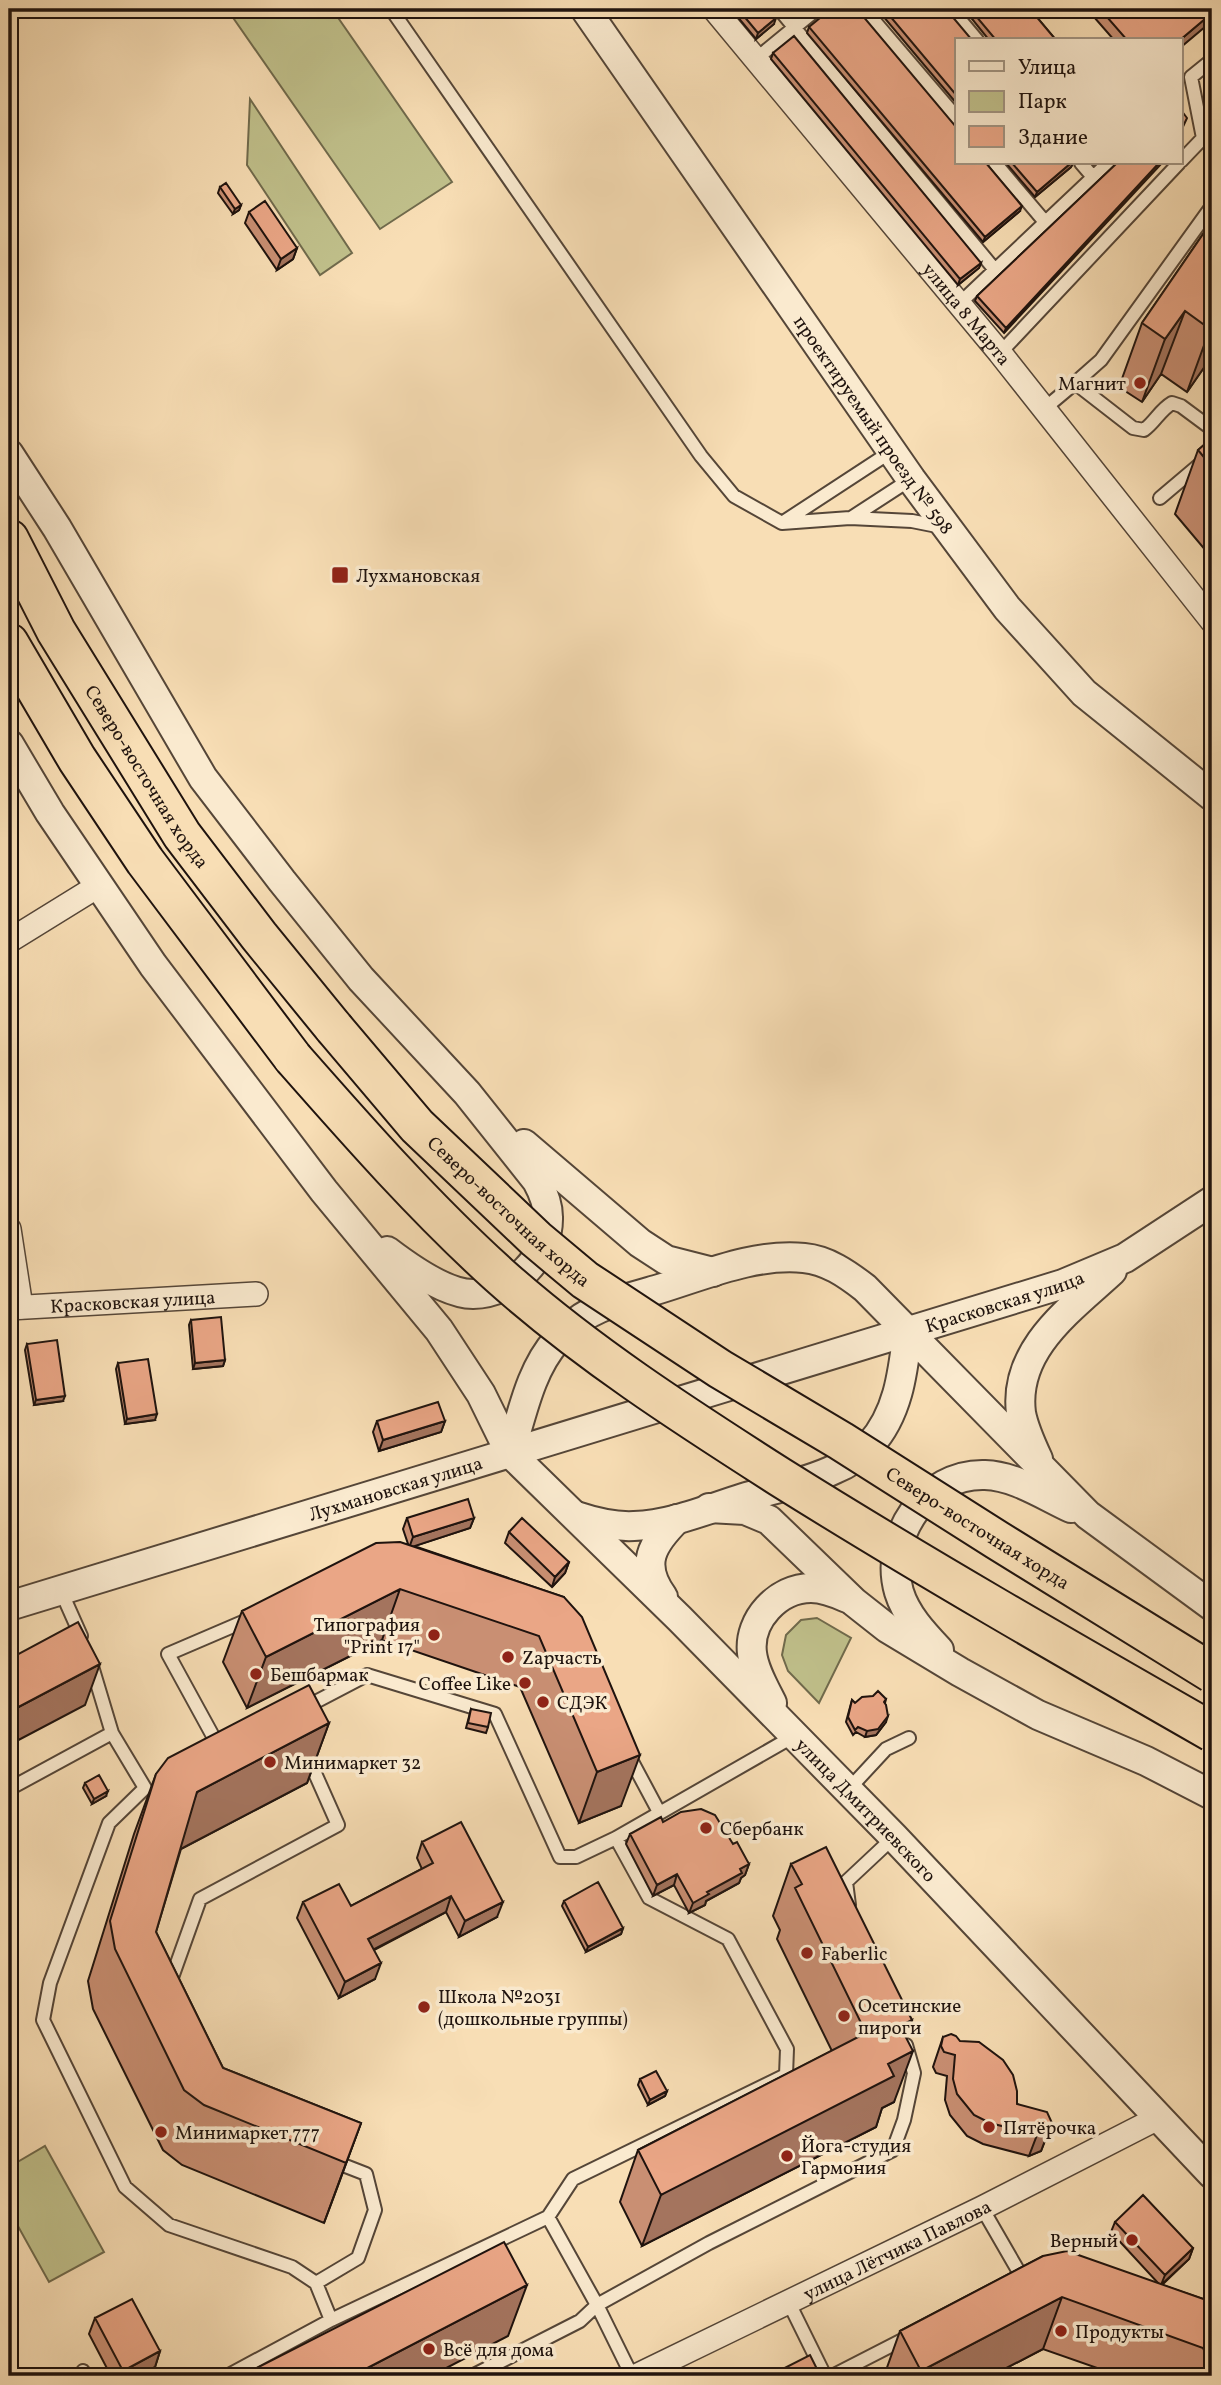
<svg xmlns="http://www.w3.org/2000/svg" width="1221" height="2385" viewBox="0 0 1221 2385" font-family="Vollkorn,serif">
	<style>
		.green { fill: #c0c08b; stroke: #706a4c; stroke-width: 2 }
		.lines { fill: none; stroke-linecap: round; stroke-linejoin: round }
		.service-casing { stroke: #554638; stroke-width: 16 }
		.minor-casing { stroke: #554638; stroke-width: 26 }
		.tertiary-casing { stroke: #554638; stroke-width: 32 }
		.trunk-casing { stroke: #1f130e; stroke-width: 42 }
		.service { stroke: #faeacf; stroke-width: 12 }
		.minor { stroke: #faeacf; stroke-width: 23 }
		.tertiary { stroke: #faeacf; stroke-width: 28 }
		.trunk { stroke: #f8deb5; stroke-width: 38 }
		.trunk-bridge-casing { stroke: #1f130e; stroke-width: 42; stroke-linecap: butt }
		.trunk-bridge { stroke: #f8deb5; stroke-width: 38 }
		.wall { fill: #c98f73; stroke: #1f130e; stroke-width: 2 }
		.shaded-wall { fill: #a4745e; stroke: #1f130e; stroke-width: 2 }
		.building { fill: #eaa686; stroke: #1f130e; stroke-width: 2 }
		.poi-dot { fill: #8f2418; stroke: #faeacf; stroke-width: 2.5 }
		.labels { text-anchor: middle; stroke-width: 7; stroke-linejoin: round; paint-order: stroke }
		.street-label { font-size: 19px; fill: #1f130e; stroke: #faeacf }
		.poi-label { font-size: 19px; fill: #1f130e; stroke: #faeacf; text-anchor: start }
	</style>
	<rect width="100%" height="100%" fill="#f8deb5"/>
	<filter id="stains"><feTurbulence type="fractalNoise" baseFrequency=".00286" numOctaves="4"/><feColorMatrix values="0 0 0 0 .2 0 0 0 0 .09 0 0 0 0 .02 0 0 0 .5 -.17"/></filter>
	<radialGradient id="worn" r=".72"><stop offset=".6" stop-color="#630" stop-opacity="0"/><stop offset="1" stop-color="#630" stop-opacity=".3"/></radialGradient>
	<path class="green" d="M 227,9 L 332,9 L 452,182 L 380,229 Z
		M 250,99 L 352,253 L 320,275 L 247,165 Z
		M 817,1618 L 851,1638 L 819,1703 L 788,1671 L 782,1655 L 786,1635 L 801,1620 Z
		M 45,2146 L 104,2252 L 49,2282 L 9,2210 L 9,2167 Z"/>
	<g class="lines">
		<defs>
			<path id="service" d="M 391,9 L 701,456 L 734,496 L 782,523 L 850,518 L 912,521 L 942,527
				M 779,9 L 995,270
				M 864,9 L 957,118
				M 951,9 L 977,40
				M 756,59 L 817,9
				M 1181,161 L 1203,138 L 1191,77 L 1212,60
				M 995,163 L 1045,222
				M 1081,163 L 1093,177
				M 1212,206 L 1101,360 L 1075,383 L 1133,428 L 1144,430 C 1155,422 1160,410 1172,403 L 1181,406 L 1212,429
				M 959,304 L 1108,163
				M 1000,353 L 1179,163
				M 1044,409 L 1075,383
				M 1160,498 L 1212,454
				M 851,518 L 911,479
				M 785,521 L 892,451
				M 61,1591 L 81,1636
				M 91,1663 L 112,1733
				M 302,1709 L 367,1675 L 495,1714 L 560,1857 L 576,1857 L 616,1838 L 794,1736
				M 220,1749 L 168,1654 L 252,1618
				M 628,1754 L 659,1812
				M 9,1789 L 112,1733 L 145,1788 L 109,1823 L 50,1983 L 43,2020 L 125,2187 L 169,2225 L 292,2267 L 316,2283 L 358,2258 L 375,2210 L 366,2174 L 330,2160
				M 848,1790 L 886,1749 L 909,1738
				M 849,1905 L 846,1882 L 894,1837
				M 170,1983 L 200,1899 L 338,1825 L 306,1753
				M 982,2208 L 1023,2279 L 1028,2280
				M 548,2217 L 597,2305 L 632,2376
				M 316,2283 L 331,2320
				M 788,2301 L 825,2376
				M 83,2371 L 86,2376
				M 227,2376 L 331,2320 L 548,2217 L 573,2179 L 786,2075 L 787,2049 L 728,1939 L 649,1898 L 616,1838
				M 472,2376 L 580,2321 L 597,2305 L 709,2243 L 893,2150 L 904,2120 L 914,2073 L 906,2045
				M 832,2376 L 910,2336"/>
			<g id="minor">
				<path id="s1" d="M 714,9 L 1000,353 L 1212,621"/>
				<path d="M 9,941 L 98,886"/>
				<path d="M 9,1229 L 21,1307"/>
				<path id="s2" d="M 9,1308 L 256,1294"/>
				<path id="s3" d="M 636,2376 L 982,2208 L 1158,2118"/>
			</g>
			<g id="tertiary">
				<path id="s4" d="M 585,9 L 911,479 L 1007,608 L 1084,693 L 1212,796"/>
				<path d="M 9,454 L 57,528 L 203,778 L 282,881 L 361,979 L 467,1093 L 537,1181 C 543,1192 548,1204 548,1217 C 549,1257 514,1293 473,1294 C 446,1294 408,1267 387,1251"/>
				<path id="s5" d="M 9,744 L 50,813 L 153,965 L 324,1191 L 439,1330 L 481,1394 L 510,1453 L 680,1619 L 894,1837 L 1212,2174"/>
				<path d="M 524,1144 L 640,1243 L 666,1260 L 713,1272"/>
				<path d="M 510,1453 C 522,1415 530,1370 557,1340 C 562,1334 569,1327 576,1322 C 599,1304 632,1297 659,1289 C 705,1275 755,1253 804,1258 C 827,1260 847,1274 865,1288 L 1088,1515 L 1212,1606"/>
				<path d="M 1038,1459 C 1031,1444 1024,1429 1021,1413 C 1013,1349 1071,1309 1112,1271"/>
				<path d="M 709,1508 L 745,1510 L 769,1520 L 854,1602 L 887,1628 L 960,1672 L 1038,1715 L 1146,1761 L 1212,1795"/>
				<path d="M 576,1516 C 594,1522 615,1527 634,1526 C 671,1525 708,1509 743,1498 C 773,1489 806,1483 835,1469 C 848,1464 860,1455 870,1445 C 899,1413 903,1371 908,1330"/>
				<path d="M 663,1597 C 639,1564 652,1544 677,1519"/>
				<path id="s6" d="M 9,1606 L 1063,1284 L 1125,1258 L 1212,1201"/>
				<path d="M 939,1650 C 923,1633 906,1615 899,1592 C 883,1538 925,1473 985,1475 C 1015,1476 1043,1495 1071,1508"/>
				<path d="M 772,1703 C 764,1687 754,1670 752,1653 C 748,1620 778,1588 811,1588 C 823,1588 836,1593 847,1598"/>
			</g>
			<g id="trunk">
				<path id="s7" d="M 9,539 L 56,631 L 182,835 L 259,936 L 334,1028"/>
				<path d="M 9,643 L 77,759 L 145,861 L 293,1058"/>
			</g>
		</defs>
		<use href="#service" class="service-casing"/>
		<use href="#minor" class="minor-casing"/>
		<use href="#tertiary" class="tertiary-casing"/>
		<use href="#trunk" class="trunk-casing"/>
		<use href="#service" class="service"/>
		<use href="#minor" class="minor"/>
		<use href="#tertiary" class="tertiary"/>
		<use href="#trunk" class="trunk"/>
		<defs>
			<g id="trunk-bridge">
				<path id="s8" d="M 334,1028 L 417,1126 L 536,1239 L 585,1280 L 720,1369 L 841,1441 L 997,1540 L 1212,1673"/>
				<path d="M 293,1058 C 359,1133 425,1208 499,1275 C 585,1352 683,1415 780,1477 C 922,1566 1067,1649 1212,1732"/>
			</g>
		</defs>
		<use href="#trunk-bridge" class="trunk-bridge-casing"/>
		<use href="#trunk-bridge" class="trunk-bridge"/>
	</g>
	<path class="wall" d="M 731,9 L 768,9 L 774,24 L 756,39 Z
		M 877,9 L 946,9 L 957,40 L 957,104 Z
		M 964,9 L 1030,9 L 1056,40 L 989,40 Z
		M 1087,9 L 1212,9 L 1181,40 L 1114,40 Z
		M 809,27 L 1020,211 L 983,242 L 807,33 Z
		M 773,53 L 981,263 L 979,268 L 958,285 L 771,59 Z
		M 1006,163 L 1073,163 L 1071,167 L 1035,197 Z
		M 1117,163 L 1004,333 L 975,301 L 977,296 Z
		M 220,187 L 241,205 L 239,210 L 233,214 L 218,193 Z
		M 249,212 L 297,248 L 293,259 L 277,270 L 245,223 Z
		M 1212,221 L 1212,356 L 1187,392 L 1161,374 L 1142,402 L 1119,387 L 1142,323 Z
		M 1212,438 L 1212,558 L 1175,514 L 1198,450 Z
		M 191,1320 L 225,1360 L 223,1366 L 193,1369 L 189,1325 Z
		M 27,1344 L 63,1401 L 34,1405 L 25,1350 Z
		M 118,1363 L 155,1420 L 125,1424 L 116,1369 Z
		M 377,1421 L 445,1421 L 441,1432 L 379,1451 L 373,1432 Z
		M 407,1518 L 474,1518 L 470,1528 L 414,1546 L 564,1597 L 621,1806 L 579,1823 L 520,1687 L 382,1640 L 247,1708 L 223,1662 L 242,1611 L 408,1544 L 403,1529 Z
		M 509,1532 L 569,1562 L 565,1573 L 552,1587 L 505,1543 Z
		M 886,1699 L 885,1703 L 886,1722 L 876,1735 L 865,1737 L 856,1732 L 853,1735 L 846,1722 L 852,1700 L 855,1703 Z
		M 471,1709 L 488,1727 L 486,1733 L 466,1728 Z
		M 329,1723 L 307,1783 L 181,1849 L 156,1932 L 223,2068 L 361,2123 L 324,2223 L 182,2165 L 163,2150 L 93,2009 L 88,1981 L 134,1834 L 156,1774 Z
		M 85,1783 L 106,1796 L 92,1804 L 83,1788 Z
		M 663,1822 L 733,1844 L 749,1864 L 745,1875 L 741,1878 L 739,1883 L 706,1901 L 705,1905 L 689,1913 L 674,1885 L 653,1896 L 626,1844 L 630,1834 Z
		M 422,1842 L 497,1917 L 459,1937 L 446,1912 L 374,1950 L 375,1979 L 339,1998 L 297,1918 L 303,1902 L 351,1906 L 422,1869 L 417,1858 Z
		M 791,1864 L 912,2020 L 906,2037 L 894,2102 L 882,2108 L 876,2127 L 642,2246 L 620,2202 L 638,2150 L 832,2051 L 777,1939 L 780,1930 L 773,1916 Z
		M 564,1901 L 623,1928 L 621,1934 L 586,1952 L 562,1906 Z
		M 943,2037 L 1017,2104 L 1052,2123 L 1041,2151 L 1029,2156 L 983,2144 L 967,2136 L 950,2115 L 945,2100 L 947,2076 L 936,2073 L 933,2067 Z
		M 640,2079 L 667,2091 L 665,2096 L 648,2105 L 638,2085 Z
		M 1115,2222 L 1193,2248 L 1189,2259 L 1162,2285 L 1212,2302 L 1212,2376 L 1120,2376 L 1043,2349 L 991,2376 L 884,2376 L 900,2331 L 1043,2256 L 1159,2284 L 1111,2232 Z
		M 95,2318 L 160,2351 L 155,2367 L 138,2376 L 111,2376 L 89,2334 Z"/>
	<path class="shaded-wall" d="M 1212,13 L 1212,21 L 1181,47 L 1180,40 Z
		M 776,18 L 774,24 L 756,39 L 758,33 Z
		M 1071,163 L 1073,163 L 1071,167 L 1035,197 L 1037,192 Z
		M 1159,163 L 1162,163 L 1004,333 L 1006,328 Z
		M 241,205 L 239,210 L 233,214 L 235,209 Z
		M 1022,206 L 1020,211 L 983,242 L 985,237 Z
		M 297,248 L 293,259 L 277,270 L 281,259 Z
		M 981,263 L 979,268 L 958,285 L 960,279 Z
		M 1185,311 L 1161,374 L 1142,402 L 1165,339 Z
		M 1212,326 L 1212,356 L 1187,392 L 1210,329 Z
		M 225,1360 L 223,1366 L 193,1369 L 195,1363 Z
		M 65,1396 L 63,1401 L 34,1405 L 36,1400 Z
		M 157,1414 L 155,1420 L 125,1424 L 127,1419 Z
		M 445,1421 L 441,1432 L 379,1451 L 383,1440 Z
		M 474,1518 L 470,1528 L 409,1548 L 413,1537 Z
		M 569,1562 L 565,1573 L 552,1587 L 555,1577 Z
		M 400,1589 L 382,1640 L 247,1708 L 266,1657 Z
		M 100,1664 L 85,1705 L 9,1745 L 9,1712 Z
		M 888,1716 L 886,1722 L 876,1735 L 865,1737 L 867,1731 Z
		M 329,1723 L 307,1783 L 175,1852 L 197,1792 Z
		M 640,1755 L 621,1806 L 579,1823 L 597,1772 Z
		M 108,1791 L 106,1796 L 92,1804 L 94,1799 Z
		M 749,1864 L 745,1875 L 741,1878 L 739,1883 L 706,1901 L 705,1905 L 689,1913 L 693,1903 L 707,1892 L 740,1869 Z
		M 677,1874 L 674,1885 L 653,1896 L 657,1885 Z
		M 451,1896 L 446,1912 L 363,1955 L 368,1939 Z
		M 503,1902 L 497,1917 L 459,1937 L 465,1921 Z
		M 623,1928 L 621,1934 L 586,1952 L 588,1947 Z
		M 381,1963 L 375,1979 L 339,1998 L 345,1982 Z
		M 912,2020 L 898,2058 L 913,2051 L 894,2102 L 882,2108 L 876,2127 L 642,2246 L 661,2195 L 900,2026 Z
		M 667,2091 L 665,2096 L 648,2105 L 650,2100 Z
		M 361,2123 L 339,2183 L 324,2223 L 346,2163 Z
		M 1049,2130 L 1041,2151 L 1029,2156 L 1037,2135 Z
		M 1193,2248 L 1189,2259 L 1161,2285 L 1165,2275 Z
		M 527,2285 L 508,2336 L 431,2376 L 352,2376 Z
		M 1062,2297 L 1043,2349 L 991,2376 L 919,2376 L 921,2371 Z
		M 160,2351 L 155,2367 L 138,2376 L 121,2376 L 123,2371 Z"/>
	<path class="building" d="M 738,9 L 768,9 L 776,18 L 758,33 Z
		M 831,9 L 857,9 L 957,128 L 957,163 L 986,163 L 1022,206 L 985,237 L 809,27 Z
		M 884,9 L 946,9 L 972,40 L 957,40 L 957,96 Z
		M 970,9 L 1030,9 L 1056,40 L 996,40 Z
		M 1100,9 L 1212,9 L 1212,13 L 1180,40 L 1127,40 Z
		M 794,36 L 981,263 L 960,279 L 773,53 Z
		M 1181,110 L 1187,118 L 1181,131 Z
		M 1012,163 L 1071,163 L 1037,192 Z
		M 1117,163 L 1159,163 L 1006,328 L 977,296 Z
		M 226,183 L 241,205 L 235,209 L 220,187 Z
		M 265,201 L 297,248 L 281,259 L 249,212 Z
		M 1212,221 L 1212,326 L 1210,329 L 1185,311 L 1165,339 L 1142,323 Z
		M 1212,438 L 1212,467 L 1198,450 Z
		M 221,1317 L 225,1360 L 195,1363 L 191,1320 Z
		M 57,1340 L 65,1396 L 36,1400 L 27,1344 Z
		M 148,1359 L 157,1414 L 127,1419 L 118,1363 Z
		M 438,1402 L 445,1421 L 383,1440 L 377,1421 Z
		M 468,1499 L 474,1518 L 413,1537 L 407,1518 Z
		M 522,1518 L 569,1562 L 555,1577 L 509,1532 Z
		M 400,1542 L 564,1597 L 582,1617 L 640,1755 L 597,1772 L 539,1636 L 400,1589 L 266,1657 L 242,1611 L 376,1543 Z
		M 78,1622 L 100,1664 L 9,1712 L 9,1659 Z
		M 309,1685 L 329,1723 L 197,1792 L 156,1932 L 223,2068 L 361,2123 L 346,2163 L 204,2105 L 184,2090 L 115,1949 L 110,1921 L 156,1774 L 168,1758 Z
		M 878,1691 L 886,1699 L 884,1702 L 886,1705 L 888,1716 L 878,1729 L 867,1731 L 858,1727 L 855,1730 L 848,1717 L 852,1700 L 855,1703 L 862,1697 L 873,1696 Z
		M 471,1709 L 491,1713 L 488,1727 L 468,1723 Z
		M 99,1775 L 108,1791 L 94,1799 L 85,1783 Z
		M 701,1809 L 715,1815 L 733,1844 L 737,1842 L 749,1864 L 740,1869 L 742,1873 L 707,1892 L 709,1894 L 693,1903 L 677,1874 L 657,1885 L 630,1834 L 661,1817 L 663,1822 L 681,1812 Z
		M 461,1822 L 503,1902 L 465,1921 L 451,1896 L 368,1939 L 381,1963 L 345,1982 L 303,1902 L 339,1884 L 351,1906 L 433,1863 L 422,1842 Z
		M 826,1847 L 912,2020 L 900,2026 L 913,2051 L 888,2064 L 894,2076 L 661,2195 L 638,2150 L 866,2033 L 795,1888 L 802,1884 L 791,1864 Z
		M 598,1882 L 623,1928 L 588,1947 L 564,1901 Z
		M 951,2034 L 956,2036 L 960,2041 L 979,2042 L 1003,2060 L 1013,2075 L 1017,2091 L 1017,2104 L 1047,2112 L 1052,2123 L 1049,2130 L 1037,2135 L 990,2123 L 974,2115 L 957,2094 L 953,2079 L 955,2055 L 944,2052 L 941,2046 L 943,2037 Z
		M 656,2071 L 667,2091 L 650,2100 L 640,2079 Z
		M 1143,2195 L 1193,2248 L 1165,2275 L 1115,2222 Z
		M 504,2242 L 527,2285 L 352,2376 L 241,2376 Z
		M 1067,2251 L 1212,2302 L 1212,2367 L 1203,2348 L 1062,2297 L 921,2371 L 900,2331 L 1043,2256 Z
		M 132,2299 L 160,2351 L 123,2371 L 95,2318 Z
		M 810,2355 L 820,2375 L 818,2376 L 769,2376 Z"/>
	<g class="poi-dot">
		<circle cx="1140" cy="383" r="7"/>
		<rect x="331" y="566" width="18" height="18" rx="3.5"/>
		<circle cx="434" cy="1635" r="7"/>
		<circle cx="508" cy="1657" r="7"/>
		<circle cx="256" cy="1674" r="7"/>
		<circle cx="525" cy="1683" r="7"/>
		<circle cx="543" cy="1702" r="7"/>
		<circle cx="270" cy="1762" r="7"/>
		<circle cx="706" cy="1828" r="7"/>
		<circle cx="807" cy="1953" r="7"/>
		<circle cx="424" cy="2007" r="7"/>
		<circle cx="844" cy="2016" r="7"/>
		<circle cx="989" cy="2127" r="7"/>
		<circle cx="161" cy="2132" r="7"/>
		<circle cx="787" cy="2156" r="7"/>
		<circle cx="1132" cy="2240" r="7"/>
		<circle cx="1061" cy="2331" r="7"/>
		<circle cx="429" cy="2349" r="7"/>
	</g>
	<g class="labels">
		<g class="street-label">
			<text dy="7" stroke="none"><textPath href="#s1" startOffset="396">улица 8 Марта</textPath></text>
			<text dy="7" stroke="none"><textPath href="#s4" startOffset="506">проектируемый проезд № 598</textPath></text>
			<text dy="7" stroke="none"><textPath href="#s7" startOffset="275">Северо-восточная хорда</textPath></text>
			<text dy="7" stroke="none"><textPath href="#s8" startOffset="254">Северо-восточная хорда</textPath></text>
			<text dy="7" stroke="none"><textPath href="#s6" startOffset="1041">Красковская улица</textPath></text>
			<text dy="7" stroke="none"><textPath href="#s2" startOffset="124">Красковская улица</textPath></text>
			<text dy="7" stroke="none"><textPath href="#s6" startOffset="404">Лухмановская улица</textPath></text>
			<text dy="7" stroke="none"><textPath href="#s8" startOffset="821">Северо-восточная хорда</textPath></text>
			<text dy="7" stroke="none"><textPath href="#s5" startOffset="1374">улица Дмитриевского</textPath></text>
			<text dy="7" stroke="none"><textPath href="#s3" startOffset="290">улица Лётчика Павлова</textPath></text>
		</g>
		<g class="poi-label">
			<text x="1126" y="390" text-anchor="end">Магнит</text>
			<text x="356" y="582">Лухмановская</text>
			<text x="420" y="1631" text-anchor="end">Типография<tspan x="420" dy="22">"Print 17"</tspan></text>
			<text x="522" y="1664">Zapчасть</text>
			<text x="270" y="1681">Бешбармак</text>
			<text x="511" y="1690" text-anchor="end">Coffee Like</text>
			<text x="557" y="1709">СДЭК</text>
			<text x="284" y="1769">Минимаркет 32</text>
			<text x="720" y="1835">Сбербанк</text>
			<text x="821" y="1960">Faberlic</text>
			<text x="438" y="2003">Школа №2031<tspan x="438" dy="22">(дошкольные группы)</tspan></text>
			<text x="858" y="2012">Осетинские<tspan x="858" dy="22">пироги</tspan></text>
			<text x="1003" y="2134">Пятёрочка</text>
			<text x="175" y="2139">Минимаркет 777</text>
			<text x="801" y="2152">Йога-студия<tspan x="801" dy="22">Гармония</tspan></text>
			<text x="1118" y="2247" text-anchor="end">Верный</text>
			<text x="1075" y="2338">Продукты</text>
			<text x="443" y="2356">Всё для дома</text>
		</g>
	</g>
	<rect width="1221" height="2385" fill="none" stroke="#f8deb5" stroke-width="35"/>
	<rect x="10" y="10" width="1200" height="2364" fill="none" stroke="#1f130e" stroke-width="3.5"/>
	<rect x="18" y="18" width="1186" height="2350" fill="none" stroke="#1f130e" stroke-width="2"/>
	<rect x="955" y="38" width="228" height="126" fill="#faeacf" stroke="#a29482" stroke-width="2"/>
	<rect x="969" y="61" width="35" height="10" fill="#faeacf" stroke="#a29482" stroke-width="2"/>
	<text x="1018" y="74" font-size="21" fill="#1f130e">Улица</text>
	<rect x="969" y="91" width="35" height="21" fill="#c0c08b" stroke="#a29482" stroke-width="2"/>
	<text x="1018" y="108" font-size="21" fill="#1f130e">Парк</text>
	<rect x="969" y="126" width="35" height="21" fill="#eaa686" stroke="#a29482" stroke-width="2"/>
	<text x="1018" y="144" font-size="21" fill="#1f130e">Здание</text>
	<rect width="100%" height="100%" filter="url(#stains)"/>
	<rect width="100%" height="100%" fill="url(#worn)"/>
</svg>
